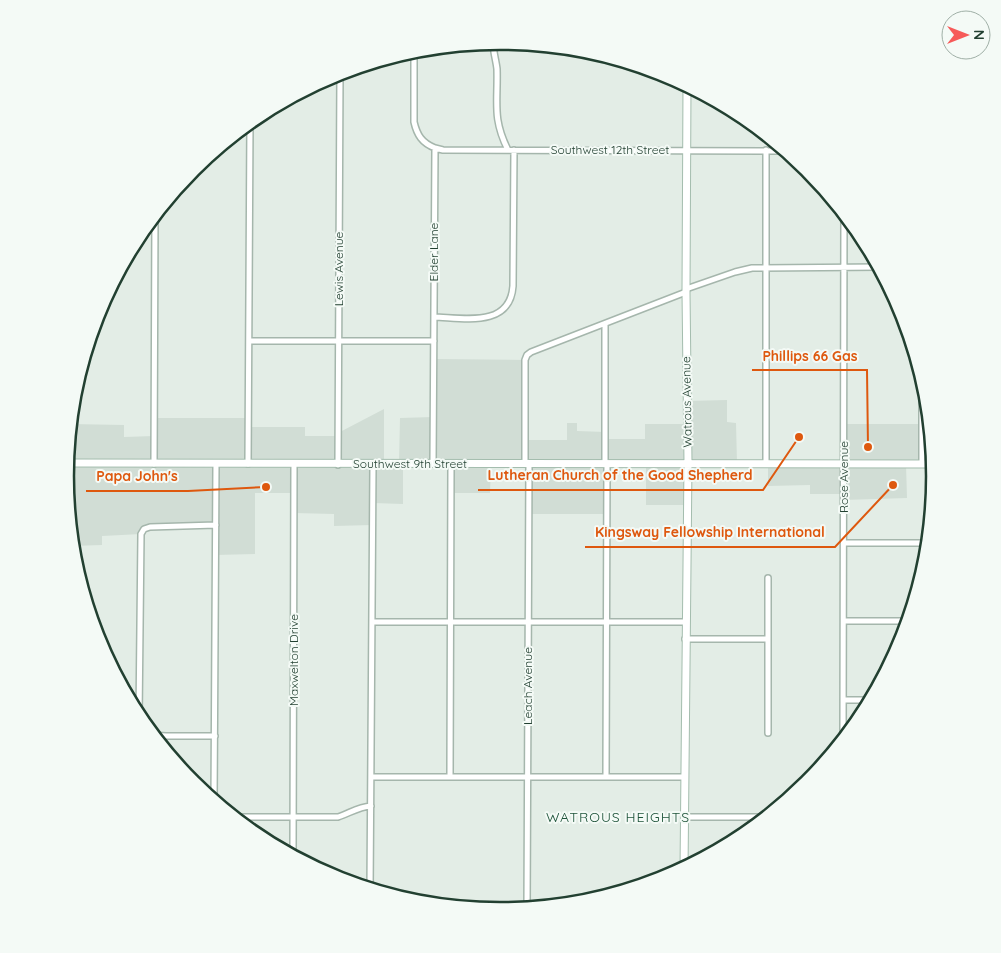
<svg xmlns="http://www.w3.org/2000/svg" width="1001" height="953" viewBox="0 0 1001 953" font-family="Quicksand,sans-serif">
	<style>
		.built { fill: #d1ddd5 }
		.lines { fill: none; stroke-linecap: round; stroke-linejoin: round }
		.street-casing { stroke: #a5b6ac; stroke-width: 8 }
		.secondary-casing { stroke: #a4bdae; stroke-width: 9 }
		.street { stroke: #fff; stroke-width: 5 }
		.secondary { stroke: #fff; stroke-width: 7 }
		.labels { text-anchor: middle; stroke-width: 4; stroke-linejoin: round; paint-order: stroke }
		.street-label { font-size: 12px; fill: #224031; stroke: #f4faf6 }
		.neighbourhood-label { font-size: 14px; letter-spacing: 1px; fill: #1d5339; stroke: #f4faf6 }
		.rim { fill: none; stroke: #224031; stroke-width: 2.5 }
		.leader { fill: none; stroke: #de580e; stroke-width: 2 }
		.callout-dot { fill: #de580e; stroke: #f4faf6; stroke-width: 2 }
		.callout-label { font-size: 14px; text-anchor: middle; font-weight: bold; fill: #de580e; stroke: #f4faf6; stroke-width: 4; stroke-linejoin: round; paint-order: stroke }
	</style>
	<rect width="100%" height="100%" fill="#e3ede6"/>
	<path class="built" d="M 434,359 L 525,360 L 525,440 L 567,440 L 567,423 L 577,423 L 577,431 L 605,432 L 606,439 L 645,439 L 645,424 L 688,424 L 687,401 L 727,400 L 727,422 L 736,423 L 737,463 L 688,463 L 687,505 L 646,505 L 646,463 L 607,463 L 607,514 L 529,514 L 529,464 L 491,464 L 490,493 L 451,493 L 451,464 L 403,465 L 403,504 L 373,503 L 372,525 L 334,526 L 334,514 L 294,513 L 294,493 L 255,493 L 255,554 L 215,555 L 216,525 L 150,527 L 141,534 L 102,536 L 102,545 L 72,546 L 65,476 L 70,424 L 124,425 L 124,437 L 154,436 L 155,418 L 248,418 L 249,427 L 305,427 L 305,436 L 338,436 L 338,433 L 384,409 L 384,464 L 399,464 L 400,418 L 433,417 Z
		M 844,424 L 922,424 L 922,464 L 906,464 L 907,498 L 844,500 L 844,494 L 810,494 L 810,485 L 768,486 L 768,463 L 844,463 Z"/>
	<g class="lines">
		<defs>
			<path id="street" d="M 493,42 C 493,51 496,60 497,69 C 498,103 492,118 508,150
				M 414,50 L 414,122 C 417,135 422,143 435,148 L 433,464
				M 435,148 L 443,150 L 786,151
				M 686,289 L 735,272 L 752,268 L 880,267
				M 434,317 C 464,318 510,328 513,286 L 514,150
				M 605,324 L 605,463
				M 249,341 L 434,341
				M 525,463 L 525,360 L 527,355 L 531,352 L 686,292
				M 766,463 L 766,150
				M 154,464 L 155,214
				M 248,464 L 250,122
				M 922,464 L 922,374
				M 338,465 L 340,73
				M 844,543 L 929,543
				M 844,621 L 909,621
				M 372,622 L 685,622
				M 685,639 L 768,639
				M 843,700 L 872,700
				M 139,718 L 141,534 L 144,529 L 150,527 L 216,525
				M 768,733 L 768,578
				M 152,735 L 166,736 L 215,736
				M 843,742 L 844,212
				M 371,777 L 684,777
				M 450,777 L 451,464
				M 606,777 L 607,463
				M 214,802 L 216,464
				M 232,817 L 338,817 C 350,813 358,807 371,806
				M 684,817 L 769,817
				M 293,857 L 294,464
				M 370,890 L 373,465
				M 527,909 L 529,463"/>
			<path id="secondary" d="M 67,463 L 934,464
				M 684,870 L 688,463 L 686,292 L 687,85"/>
		</defs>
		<use href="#street" class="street-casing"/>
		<use href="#secondary" class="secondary-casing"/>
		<use href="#street" class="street"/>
		<use href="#secondary" class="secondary"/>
	</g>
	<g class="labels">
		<g class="street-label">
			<text x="610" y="154">Southwest 12th Street</text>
			<text transform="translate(434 252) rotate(-90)" y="4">Elder Lane</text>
			<text transform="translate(339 269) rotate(-90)" y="4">Lewis Avenue</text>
			<text transform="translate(687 402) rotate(-91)" y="4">Watrous Avenue</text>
			<text x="410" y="468">Southwest 9th Street</text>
			<text transform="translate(844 477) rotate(-90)" y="4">Rose Avenue</text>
			<text transform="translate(294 660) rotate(-90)" y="4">Maxwelton Drive</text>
			<text transform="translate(528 686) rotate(-90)" y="4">Leach Avenue</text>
		</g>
		<g class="neighbourhood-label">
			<text x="618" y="822">WATROUS HEIGHTS</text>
		</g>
	</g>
	<path d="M0 0H1001V953H0ZM74 476a426 426 0 1 1 852 0a426 426 0 1 1-852 0Z" fill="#f4faf6" fill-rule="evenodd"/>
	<path class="rim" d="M74 476a426 426 0 1 1 852 0a426 426 0 1 1-852 0Z"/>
	<path class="leader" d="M868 447L867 370H752M799 437L763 490H478M266 487L188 491H86M893 485L835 547H585"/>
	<g class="callout-dot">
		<circle cx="868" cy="447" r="5"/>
		<circle cx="799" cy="437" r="5"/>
		<circle cx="266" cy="487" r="5"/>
		<circle cx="893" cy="485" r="5"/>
	</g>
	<g class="callout-label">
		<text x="810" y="361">Phillips 66 Gas</text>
		<text x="620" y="480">Lutheran Church of the Good Shepherd</text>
		<text x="137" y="481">Papa John's</text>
		<text x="710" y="537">Kingsway Fellowship International</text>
	</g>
	<g transform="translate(966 35) rotate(90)"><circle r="24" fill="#f4faf6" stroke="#a0b0a7"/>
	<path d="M0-4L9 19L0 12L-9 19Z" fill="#f65a59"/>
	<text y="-8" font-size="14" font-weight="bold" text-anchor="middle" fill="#224031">N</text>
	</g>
</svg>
